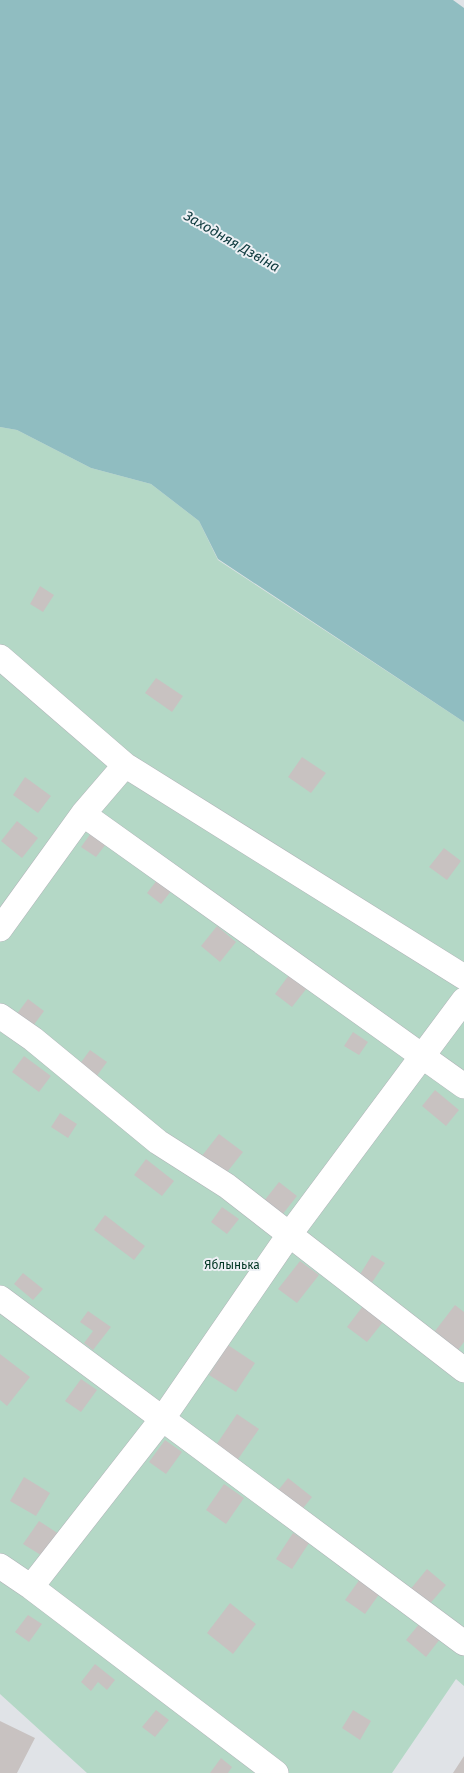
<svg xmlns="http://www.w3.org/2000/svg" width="464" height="1773" viewBox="0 0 464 1773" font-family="'Fira Sans',sans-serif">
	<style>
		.green { fill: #b4d8c6 }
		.water { fill: #90bdc1 }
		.building { fill: #c8c2c1 }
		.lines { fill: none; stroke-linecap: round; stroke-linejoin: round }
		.street-casing { stroke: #b1b4b8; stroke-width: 26 }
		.street { stroke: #fff; stroke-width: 25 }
		.labels { text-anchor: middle; stroke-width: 4; stroke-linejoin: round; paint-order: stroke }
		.park-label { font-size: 12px; fill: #013522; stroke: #edf0f4 }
		.water-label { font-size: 14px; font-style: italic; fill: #0c383c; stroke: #edf0f4 }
	</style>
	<rect width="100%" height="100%" fill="#e0e3e7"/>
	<path class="green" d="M 0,427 L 17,430 L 91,468 L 151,484 L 199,521 L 218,560 L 464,722 L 464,1686 L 456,1679 L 392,1773 L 87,1773 L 0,1694 Z"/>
	<path class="water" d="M 0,0 L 453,0 L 464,8 L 464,722 L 218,559 L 199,521 L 151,484 L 91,468 L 17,430 L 0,427 Z"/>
	<path class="building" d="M 40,586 L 54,595 L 43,612 L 30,604 Z
		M 156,678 L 183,696 L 172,712 L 145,693 Z
		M 302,757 L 326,773 L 311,793 L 288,777 Z
		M 25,777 L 51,796 L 38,813 L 13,795 Z
		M 17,821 L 38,838 L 22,858 L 1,841 Z
		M 91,833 L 106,844 L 96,857 L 81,847 Z
		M 444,848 L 461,861 L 447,880 L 429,867 Z
		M 161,875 L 175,886 L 161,904 L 147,893 Z
		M 217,926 L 236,942 L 220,962 L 201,946 Z
		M 289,975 L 307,988 L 292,1007 L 275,994 Z
		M 28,999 L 44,1011 L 33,1026 L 16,1015 Z
		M 353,1032 L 368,1042 L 359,1055 L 344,1046 Z
		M 90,1050 L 107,1062 L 96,1077 L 79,1065 Z
		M 24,1056 L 51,1076 L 39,1092 L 12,1072 Z
		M 435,1090 L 459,1110 L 446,1126 L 422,1106 Z
		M 60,1113 L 77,1124 L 68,1138 L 51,1127 Z
		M 219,1134 L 243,1152 L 224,1176 L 201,1157 Z
		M 146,1159 L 174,1181 L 162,1196 L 134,1175 Z
		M 279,1182 L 297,1196 L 282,1215 L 264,1201 Z
		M 222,1207 L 239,1219 L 227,1234 L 211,1222 Z
		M 105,1215 L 145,1246 L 134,1260 L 94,1230 Z
		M 372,1255 L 385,1263 L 371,1284 L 359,1276 Z
		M 300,1261 L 319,1275 L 297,1303 L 278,1289 Z
		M 23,1273 L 43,1289 L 33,1300 L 14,1284 Z
		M 455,1305 L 464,1312 L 464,1342 L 458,1350 L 435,1331 Z
		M 363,1306 L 383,1322 L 367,1342 L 347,1327 Z
		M 88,1311 L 111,1327 L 93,1350 L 84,1343 L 93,1331 L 80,1322 Z
		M 228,1345 L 255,1363 L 236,1392 L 209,1375 Z
		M 0,1354 L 30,1377 L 7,1406 L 0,1400 Z
		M 81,1379 L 97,1390 L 81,1412 L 65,1401 Z
		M 237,1414 L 259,1429 L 236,1462 L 214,1448 Z
		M 165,1440 L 182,1452 L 166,1474 L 149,1462 Z
		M 24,1477 L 50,1493 L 36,1516 L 10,1501 Z
		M 288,1478 L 312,1497 L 300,1512 L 276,1493 Z
		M 224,1484 L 244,1498 L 226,1524 L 206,1510 Z
		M 39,1521 L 59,1534 L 44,1557 L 23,1544 Z
		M 293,1533 L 309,1543 L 292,1569 L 276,1559 Z
		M 427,1569 L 446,1585 L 427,1607 L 409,1591 Z
		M 360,1579 L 380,1593 L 365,1614 L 345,1600 Z
		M 230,1603 L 256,1624 L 233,1654 L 207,1633 Z
		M 28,1615 L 42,1624 L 29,1642 L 15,1632 Z
		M 420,1623 L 440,1639 L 426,1657 L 406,1640 Z
		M 95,1664 L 115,1680 L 107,1690 L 98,1682 L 91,1691 L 81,1682 Z
		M 156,1710 L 169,1720 L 155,1737 L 142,1727 Z
		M 353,1710 L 371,1721 L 360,1740 L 342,1728 Z
		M 0,1721 L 35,1738 L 17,1773 L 0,1773 Z
		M 464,1756 L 464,1773 L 453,1773 Z
		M 221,1758 L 232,1767 L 228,1773 L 210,1773 Z"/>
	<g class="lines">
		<defs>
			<path id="street" d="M 0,657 L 125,765 L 464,977
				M 83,814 L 464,1086
				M 0,929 L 83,814 L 125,765
				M 0,1016 L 33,1039 L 158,1142 L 227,1186 L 464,1370
				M 0,1298 L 464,1643
				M 0,1566 L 31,1587 L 276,1773
				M 31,1587 L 163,1418 L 289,1235 L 464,1000"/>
		</defs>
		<use href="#street" class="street-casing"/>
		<use href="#street" class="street"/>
	</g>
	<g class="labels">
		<g class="park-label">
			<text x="232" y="1269">Яблынька</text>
		</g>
		<g class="water-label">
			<text transform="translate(232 241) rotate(30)" y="5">Заходняя Дзвіна</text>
		</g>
	</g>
</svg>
